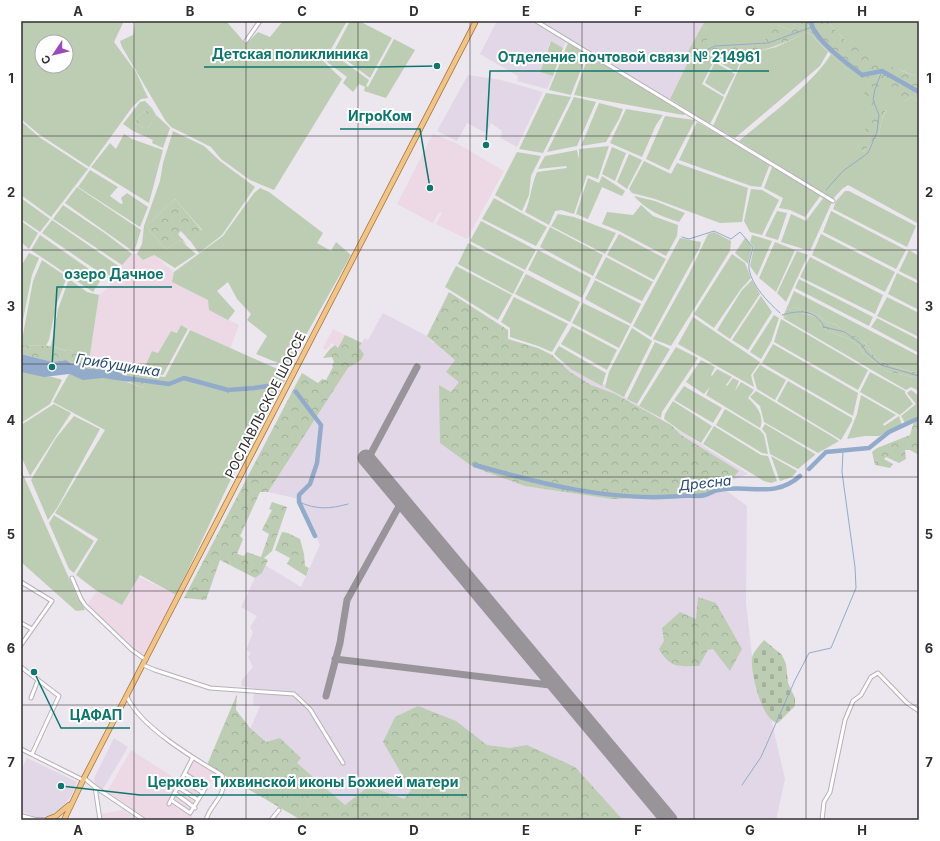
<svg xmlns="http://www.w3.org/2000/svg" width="940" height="841" viewBox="0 0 940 841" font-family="Inter,sans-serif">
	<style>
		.built { fill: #e2d7e6 }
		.industrial { fill: #edd8e5 }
		.forest { fill: url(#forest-crowns) }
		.cemetery { fill: url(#cemetery-stones) }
		.green { fill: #bdcdb3; fill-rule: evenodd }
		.water { fill: #93abca }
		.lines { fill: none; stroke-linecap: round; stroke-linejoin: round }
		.stream { stroke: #93abca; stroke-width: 1 }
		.river { stroke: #93abca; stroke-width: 4.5 }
		.taxiway { stroke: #98949a; stroke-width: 7 }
		.runway { stroke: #98949a; stroke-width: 17 }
		.minor-casing { stroke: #b7b1b9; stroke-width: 5 }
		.secondary-casing { stroke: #b7b1b9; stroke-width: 6 }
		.primary-casing { stroke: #a77638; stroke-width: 6 }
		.minor { stroke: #fff; stroke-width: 3 }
		.secondary { stroke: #fff; stroke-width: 4 }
		.primary { stroke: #f1c48a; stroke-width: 4.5 }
		.grid { fill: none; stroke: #302e31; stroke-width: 1; stroke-opacity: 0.55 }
		.labels { text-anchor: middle; stroke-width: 4; stroke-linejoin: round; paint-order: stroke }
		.street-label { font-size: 13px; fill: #302e31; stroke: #fff }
		.water-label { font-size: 14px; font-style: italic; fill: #284a75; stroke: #fff }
		.leader { fill: none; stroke: #0f766e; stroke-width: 1.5 }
		.callout-dot { fill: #0f766e; stroke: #fff; stroke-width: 1.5 }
		.callout-label { font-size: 14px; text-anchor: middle; font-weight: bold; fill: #0f766e; stroke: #fff; stroke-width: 4; stroke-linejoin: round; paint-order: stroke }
		.neatline { fill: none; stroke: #302e31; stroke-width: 1.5 }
		.grid-label { font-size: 13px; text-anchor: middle; font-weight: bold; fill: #302e31 }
	</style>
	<defs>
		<pattern id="forest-crowns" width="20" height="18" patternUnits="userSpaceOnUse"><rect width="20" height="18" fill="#bdcdb3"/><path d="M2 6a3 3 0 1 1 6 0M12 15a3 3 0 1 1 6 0" fill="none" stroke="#a3b09a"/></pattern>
		<pattern id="cemetery-stones" width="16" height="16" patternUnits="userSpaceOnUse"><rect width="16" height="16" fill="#bdcdb3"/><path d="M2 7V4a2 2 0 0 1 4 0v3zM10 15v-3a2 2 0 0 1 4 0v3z" fill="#a3b09a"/></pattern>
	</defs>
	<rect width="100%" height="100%" fill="#ece6ef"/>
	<path class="built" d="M 497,21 L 530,21 L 566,42 L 563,48 L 550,41 L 540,72 L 553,76 L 547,89 L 517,81 L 518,76 L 480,54 Z
		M 541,21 L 705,21 L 686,56 L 690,58 L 670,99 Z
		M 468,75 L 501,80 L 543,92 L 517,147 L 501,138 L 502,131 L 491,123 L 486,133 L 467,123 L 457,141 L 437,131 Z
		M 383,313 L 427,336 L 432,342 L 439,344 L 548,355 L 613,389 L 748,474 L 719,485 L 747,506 L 746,603 L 752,656 L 759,667 L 785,779 L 776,820 L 311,820 L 248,734 L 260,706 L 253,705 L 254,688 L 241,686 L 242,680 L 253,667 L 248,657 L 251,653 L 246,650 L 253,632 L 250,627 L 257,616 L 241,607 L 255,578 L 262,573 L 265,565 L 301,587 L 320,545 L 299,499 L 268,492 L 348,368 L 361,360 L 364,354 L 359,347 L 365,338 L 368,340 Z
		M 114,738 L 128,747 L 103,789 L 95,785 L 94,778 Z
		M 27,758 L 77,782 L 71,796 L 58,813 L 39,818 L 21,811 L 21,770 Z"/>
	<path class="industrial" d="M 433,134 L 458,144 L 504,171 L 467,239 L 436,224 L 442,213 L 439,212 L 433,223 L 397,204 Z
		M 132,254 L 137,254 L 143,260 L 154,255 L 174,272 L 172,282 L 209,300 L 210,310 L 239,325 L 230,349 L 181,325 L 177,333 L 171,331 L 158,353 L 152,351 L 142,373 L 122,364 L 89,361 L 99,295 L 108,288 L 122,265 Z
		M 333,329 L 345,335 L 338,348 L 332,343 L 326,350 L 323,348 Z
		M 139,577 L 176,595 L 145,655 L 139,656 L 86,606 L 97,591 L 122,605 Z
		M 131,750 L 179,781 L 192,759 L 215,774 L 191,816 L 195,820 L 149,820 L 107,792 Z
		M 124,810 L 138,820 L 102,820 L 100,814 Z"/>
	<path class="forest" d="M 796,21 L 827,21 L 844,39 L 902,71 L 919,77 L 919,102 L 912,97 L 903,102 L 881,105 L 886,109 L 881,122 L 879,136 L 863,152 L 858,146 L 860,138 L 847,70 L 808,32 C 770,50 743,59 700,56 C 695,56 691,58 685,57 L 702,26 L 707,30 L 708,44 L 778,25 L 792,31 Z
		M 152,108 L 156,115 L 147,130 L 135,123 L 139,115 Z
		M 175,199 L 202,231 L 191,242 L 181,231 L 178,234 L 187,245 L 180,240 L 166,250 L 146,226 Z
		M 449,292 L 508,330 L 508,339 L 538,348 L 552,355 L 570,372 L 591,385 L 615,394 L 671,425 L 681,435 L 739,471 L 721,491 L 686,496 L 612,499 L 525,486 L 473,467 L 440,443 L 439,385 L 451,392 L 459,382 L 446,372 L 455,360 L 427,336 Z
		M 794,307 L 818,315 L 826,322 L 836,324 C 842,331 851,333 859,338 C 865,343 868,348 873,354 C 882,365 906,370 919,373 L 919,378 L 888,372 L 863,353 L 859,346 L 851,340 L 821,328 L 820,320 C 804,309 798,315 783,317 L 785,312 Z
		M 345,335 L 362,343 L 359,347 L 364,354 L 361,360 L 348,368 L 268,492 L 260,492 L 240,536 L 243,539 L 237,554 L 244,556 L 247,552 L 261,557 L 269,534 L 262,530 L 272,510 L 269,509 L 272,502 L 287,507 L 272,551 L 264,558 L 268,560 L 262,573 L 255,578 L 220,560 L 206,600 L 184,598 L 302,373 L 318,383 L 322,379 L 326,380 L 333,367 L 332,365 L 334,362 L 332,357 L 323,358 L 330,349 L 335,345 L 338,348 Z
		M 21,345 L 51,346 L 66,351 L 68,349 L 89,361 L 122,364 L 147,375 L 143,388 L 129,382 L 129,378 C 123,375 117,371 112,370 C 106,368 101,371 96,371 C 89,370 71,364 66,360 L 53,362 L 21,354 Z
		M 919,415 L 919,455 L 910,450 L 905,450 L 906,459 L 899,463 L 886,457 L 884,459 L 893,464 L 890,468 L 875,465 L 872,452 L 877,448 L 910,435 L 915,418 Z
		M 282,532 L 288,533 L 300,539 L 304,554 L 305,566 L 309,568 L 306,576 L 287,564 L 290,558 L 275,550 Z
		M 698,597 L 716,603 L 742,649 L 730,671 L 713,649 L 708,650 L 699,666 C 678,666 671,669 659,649 L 664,641 L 662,628 L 680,612 L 696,619 Z
		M 237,694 L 236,710 L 250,728 L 266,742 L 280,738 L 301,758 L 297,763 L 345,805 L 369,786 L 404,799 L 411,790 L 383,742 L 395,717 L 418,706 L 456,721 L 487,745 L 510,748 L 527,745 L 575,767 L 623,820 L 301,820 L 207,765 Z"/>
	<path class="cemetery" d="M 764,640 L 782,655 L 786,664 L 788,683 L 795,698 L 795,706 L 778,723 C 762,722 750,671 752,658 C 753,652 760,645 764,640 Z"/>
	<path class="green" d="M 21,21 L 124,21 L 114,42 L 136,72 L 148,98 L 141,99 L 133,106 L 89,167 L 40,135 L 21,119 ZM 42,42 L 66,42 L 66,66 L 42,66 Z
		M 131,21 L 226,21 L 246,44 L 258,32 L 270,37 L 283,21 L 347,21 L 326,58 L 322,60 L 342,79 L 274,190 L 250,180 L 221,159 L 211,147 L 171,127 L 165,120 L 122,47 L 120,41 L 133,35 L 135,23 Z
		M 350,21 L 359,21 L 392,38 L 370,78 L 334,51 Z
		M 705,21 L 796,21 L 792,31 L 778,25 L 763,42 L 707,44 L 707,30 L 702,26 Z
		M 827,21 L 919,21 L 919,77 L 873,60 L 844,39 Z
		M 808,32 L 828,52 L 820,66 L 735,138 L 713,126 L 745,55 L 776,47 Z
		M 394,39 L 415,50 L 386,98 L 364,91 L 365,87 L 359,84 L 353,92 L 343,83 L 347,77 L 327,62 L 332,53 L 369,80 L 366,86 L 368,87 Z
		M 551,41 L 563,48 L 553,76 L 540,72 Z
		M 568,43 L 587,54 L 571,95 L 549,90 Z
		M 699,51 L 714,51 L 716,57 L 743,55 L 736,72 L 717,61 L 713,63 L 702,84 L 724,97 L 710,124 L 670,99 L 690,58 L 697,56 Z
		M 831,54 C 846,69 870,90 870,113 C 870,123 861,137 858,146 L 863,152 L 879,136 L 881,122 L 886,110 L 881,106 L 877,109 L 874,106 L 876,96 L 888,90 L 900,90 L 903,102 L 912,97 L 919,102 L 919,224 L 848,185 L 842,189 L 833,199 L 739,141 C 766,118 814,83 831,54 Z
		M 589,55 L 686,114 L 683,115 L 574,95 Z
		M 716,63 L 735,74 L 724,95 L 705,83 L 714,64 Z
		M 546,93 L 571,97 L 543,153 L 519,149 Z
		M 574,97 L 596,102 L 577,146 L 547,152 Z
		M 145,101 L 152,108 L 139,115 L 135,123 L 147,130 L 156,115 L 170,128 L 163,148 L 152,143 L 153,140 L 133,131 L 123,124 L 140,102 Z
		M 599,103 L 623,109 L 619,119 L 606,142 L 581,146 Z
		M 626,109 L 663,115 L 656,125 L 642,157 L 610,143 Z
		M 665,116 L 695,120 L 669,170 L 646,159 Z
		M 21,121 L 39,137 L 88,169 L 51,217 L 21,195 Z
		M 697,122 L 770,164 L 761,187 L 751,186 L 679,160 Z
		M 173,131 L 204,146 L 220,161 L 255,187 L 222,235 L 199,253 L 191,242 L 202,230 L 175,199 L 146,226 L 166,250 L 180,240 L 196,254 L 175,268 L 154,255 L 143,260 L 137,254 L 142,244 L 144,226 L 160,181 L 163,163 Z
		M 124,134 L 132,139 L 163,150 L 149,203 L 91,167 L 110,143 L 116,149 Z
		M 609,146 L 598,179 L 587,175 L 574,214 L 561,210 L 555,211 L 549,225 L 525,212 C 531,199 531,185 537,172 L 567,168 L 566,166 L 538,169 L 545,156 L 577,150 L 579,159 L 579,149 Z
		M 612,147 L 626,153 L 615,181 L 602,174 Z
		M 517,152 L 541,156 L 531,176 L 529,195 L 522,211 L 495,195 Z
		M 629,154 L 642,160 L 627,189 L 617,182 Z
		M 644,161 L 671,174 L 677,163 L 748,188 L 742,222 L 720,223 L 655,199 L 632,193 L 629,189 Z
		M 772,167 L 821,195 L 805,217 L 790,210 L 779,208 L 783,198 L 764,188 Z
		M 90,170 L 118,187 L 110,196 L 121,204 L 123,203 L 121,198 L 127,193 L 148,207 L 140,227 L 78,187 Z
		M 602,176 L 625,191 L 622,196 L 602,187 L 588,219 L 576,214 L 588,178 L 599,183 Z
		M 77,187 L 141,230 L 134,252 L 65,203 Z
		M 260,188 L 269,192 L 323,233 L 317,243 L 331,251 L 336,242 L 351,255 L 288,367 L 256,354 L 267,336 L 247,320 L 251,314 L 237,299 L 228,282 L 217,291 L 235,311 L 228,320 L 209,310 L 208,300 L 172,282 L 174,272 L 223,236 L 254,193 Z
		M 751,189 L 762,190 L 779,200 L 762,235 L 750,232 L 744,221 Z
		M 845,191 L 849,191 L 916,226 L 907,247 L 833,209 L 836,201 Z
		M 634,196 L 655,201 L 685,213 L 679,222 C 662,217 646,210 634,196 Z
		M 824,197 L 832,202 L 810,251 L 781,242 L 791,214 L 806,221 Z
		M 21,198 L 50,219 L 40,232 L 21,219 Z
		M 494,198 L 547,227 L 536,246 L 482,219 Z
		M 63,205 L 106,234 L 132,254 L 122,265 L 53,219 Z
		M 641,205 L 653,216 L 678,225 L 677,236 L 666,256 L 619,231 L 602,224 L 607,212 L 633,215 Z
		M 777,211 L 787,213 L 778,240 L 765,236 Z
		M 831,211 L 906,250 L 896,269 L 823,232 Z
		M 558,214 L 574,217 L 616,233 L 605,254 L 551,226 Z
		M 52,220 L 120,267 L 112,281 L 42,233 Z
		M 21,221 L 38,233 L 29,249 L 21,242 Z
		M 481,221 L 536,250 L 525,270 L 470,241 Z
		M 550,227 L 603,255 L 593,276 L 540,247 Z
		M 714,232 L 731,241 L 730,251 L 671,346 L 653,339 L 689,274 L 708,234 Z
		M 619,234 L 666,259 L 654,280 L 607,255 Z
		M 821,234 L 895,272 L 885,292 L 812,255 Z
		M 40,235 L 102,278 L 93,292 L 31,250 Z
		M 752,235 L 772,241 L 757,276 L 750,266 L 754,247 L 750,242 Z
		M 680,238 L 701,242 L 700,247 L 651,337 L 633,326 Z
		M 745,238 L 747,239 L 752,247 L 748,264 L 735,253 Z
		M 775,242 L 795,250 L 776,292 L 759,278 Z
		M 468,243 L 524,272 L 513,294 L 458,264 Z
		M 538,250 L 591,278 L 582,298 L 528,270 Z
		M 909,250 L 919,256 L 919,281 L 899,271 Z
		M 797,251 L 808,255 L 786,302 L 777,293 Z
		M 29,253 L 39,258 L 32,275 L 21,330 L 21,266 Z
		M 732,254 L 745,263 L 751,278 L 741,289 L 714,328 L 694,314 Z
		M 606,257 L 653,282 L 642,301 L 595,278 Z
		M 810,257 L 883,295 L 875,314 L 800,277 Z
		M 42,260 L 67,277 L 56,306 L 49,340 L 46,346 L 21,345 L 33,281 Z
		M 456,266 L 512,295 L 498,320 L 445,287 Z
		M 897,273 L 919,284 L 919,310 L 888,294 Z
		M 526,274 L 580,302 L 570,322 L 515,294 Z
		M 69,279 L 87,292 L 99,295 L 89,361 L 68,349 L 67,351 L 51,346 L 58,309 Z
		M 799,279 L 873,317 L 869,326 L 795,288 Z
		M 595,280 L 641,304 L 631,324 L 585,299 Z
		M 752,280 L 760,294 L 730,339 L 717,330 L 742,290 Z
		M 794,291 L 919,356 L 919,373 C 906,370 882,365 873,354 C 868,348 866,343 859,339 C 851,333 842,331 836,324 L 826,322 L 818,315 L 794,307 L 785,312 Z
		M 761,296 L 772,312 L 748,350 L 732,340 Z
		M 514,297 L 568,324 L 552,352 L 538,346 L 510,337 L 510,328 L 501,322 Z
		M 887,297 L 919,313 L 919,337 L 877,316 Z
		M 583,303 L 630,326 L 619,348 L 572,323 Z
		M 793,313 C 802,312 813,315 820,320 L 821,328 L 851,340 L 859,346 L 863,353 L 888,372 L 919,378 L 919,391 L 911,387 L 906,390 L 783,318 Z
		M 774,315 L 779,318 L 771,342 L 761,359 L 750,352 Z
		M 693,317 L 760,362 L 751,375 L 754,387 L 678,344 Z
		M 877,318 L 919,340 L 919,353 L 871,327 Z
		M 781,319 L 868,370 L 858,390 L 774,342 Z
		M 181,325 L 188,329 L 163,375 L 142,373 L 152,351 L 158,353 L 171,331 L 177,333 Z
		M 572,326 L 617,350 L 607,370 L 561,344 Z
		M 632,328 L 652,341 L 624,397 L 605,387 L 609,372 Z
		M 190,330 L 282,371 L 287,377 L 230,481 L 176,595 L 140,575 L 122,605 L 97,591 L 76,575 L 98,539 L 55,513 L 105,430 L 53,402 L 69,374 C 86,381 87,377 103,378 C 117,378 131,383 143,388 L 147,375 L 165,377 Z
		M 655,342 L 670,349 L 637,404 L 627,399 Z
		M 773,344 L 858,393 L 853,416 L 762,363 Z
		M 559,346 L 606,373 L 602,386 L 571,369 L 554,354 Z
		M 676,347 L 698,358 L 662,412 L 661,418 L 639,406 Z
		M 701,360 L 715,367 L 711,375 L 712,376 L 717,369 L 732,377 L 726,385 L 727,386 L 733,378 L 739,381 L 735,391 L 741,382 L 754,390 L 748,398 C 756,405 765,416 760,428 L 706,395 L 710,387 L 704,394 L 686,382 Z
		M 760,365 L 786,380 L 775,400 L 757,389 L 753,375 Z
		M 21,372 C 26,372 57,377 62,380 L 50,404 L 21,423 Z
		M 870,372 L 905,391 L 905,393 L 913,404 L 900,415 L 860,392 Z
		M 788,381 L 852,418 L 852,421 L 841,440 L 777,401 Z
		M 684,386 L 722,408 L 713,423 L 674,400 Z
		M 911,390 L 919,396 L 919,415 L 905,423 L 901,416 L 916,404 L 907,393 Z
		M 756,391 L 833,437 L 839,441 L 818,453 L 764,422 L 760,406 L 750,397 Z
		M 861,395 L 896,415 L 883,424 L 884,426 L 899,416 L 902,425 L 879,436 L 865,436 L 847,439 L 857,414 Z
		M 673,401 L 712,426 L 701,443 L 682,432 L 664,419 L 665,414 Z
		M 54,404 L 71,413 L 30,476 L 21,456 L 21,425 Z
		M 725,409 L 760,430 L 764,435 L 768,454 L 762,453 L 716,425 Z
		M 74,416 L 100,429 L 57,508 L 48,520 L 31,480 L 56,438 Z
		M 765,424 L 815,454 L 815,455 L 798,469 L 770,454 L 766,434 L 762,429 Z
		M 714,426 L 761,455 L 768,456 L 777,481 L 771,483 L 764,481 L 703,444 Z
		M 771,456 L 797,471 L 792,477 L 780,481 Z
		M 21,470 L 77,596 L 85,610 L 76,611 L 21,562 Z
		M 54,515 L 94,541 L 74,573 L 69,569 L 49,523 Z"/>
	<path class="water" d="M 21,354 L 53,362 L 66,360 L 72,364 L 79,364 L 88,369 L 114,370 L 129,378 L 129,382 L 103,378 L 83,380 L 69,374 L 44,377 L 21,372 Z"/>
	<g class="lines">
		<path class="stream" d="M 700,53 L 715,46 L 768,43 L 812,27
			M 826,190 L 843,171 L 868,153 L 877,132 L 879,115 L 873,100 L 875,89 L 882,71
			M 682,237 L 689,239 L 714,231 L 731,239 L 740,232 L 753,247 C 752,253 748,263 749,269 C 752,286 768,302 780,313
			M 782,315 C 799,310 815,309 824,327 L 845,332 L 861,344 L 867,353 L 881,365 L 919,376
			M 228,393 L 228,390
			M 299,502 C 317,510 330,509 348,504
			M 742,785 L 761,757 L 795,680 L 809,653 L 831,648 L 856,588 L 855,567 L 842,472 L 843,451"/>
		<path class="river" d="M 811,21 C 812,38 848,64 862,75 L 882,71 L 919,92
			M 125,378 L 169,384 L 184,378 L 228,390 L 254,388 L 281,384
			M 296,392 L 321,425 L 317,463 L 310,484 L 299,495 L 299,502 L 315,536
			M 475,465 C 541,484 612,502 681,496 C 689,495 698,497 705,495 C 710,494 714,490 719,490 C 750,484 774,499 800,476
			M 809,469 L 826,452 L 869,448 L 889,432 L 919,418"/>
		<path class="taxiway" d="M 368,459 L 417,367
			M 335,659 L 558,686
			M 326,696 L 340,643 L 347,600 L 402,501"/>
		<path class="runway" d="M 366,458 L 669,820"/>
		<defs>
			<path id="minor" d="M 536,21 L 833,201
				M 246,41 L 260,21
				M 72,578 L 81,599 L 85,605 L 132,650 L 146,660
				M 21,582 L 52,601 L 21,645
				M 21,623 L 32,629
				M 143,665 L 155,670 L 210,688 L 294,694 L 310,709 L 343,763
				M 21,667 L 59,696 L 32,754
				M 127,697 C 141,727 193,758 222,775 C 228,797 211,802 206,820
				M 31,698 L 38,680
				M 21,749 L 83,780
				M 84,778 L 95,787 L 100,820
				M 182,779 L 203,793
				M 95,787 L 144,820
				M 178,787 L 198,800
				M 175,793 L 195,808
				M 171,800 L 190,813 L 206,787 L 185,774
				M 169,804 L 193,757
				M 271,820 L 279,810
				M 822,820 L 824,802 L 830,792 L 845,720 L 853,701 L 861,695 L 871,677 L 878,673 L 907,703 L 919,711"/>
			<path id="secondary" d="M 21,816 L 35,820 L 44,820"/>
			<path id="primary" d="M 48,819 L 56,816 L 69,805
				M 64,820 L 84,778 L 476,21"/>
		</defs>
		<use href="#minor" class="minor-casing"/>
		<use href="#secondary" class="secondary-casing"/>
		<use href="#primary" class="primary-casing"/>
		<use href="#minor" class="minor"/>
		<use href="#secondary" class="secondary"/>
		<use href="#primary" class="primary"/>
	</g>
	<path class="grid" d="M 134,21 L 134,820M 246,21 L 246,820M 358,21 L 358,820M 470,21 L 470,820M 582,21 L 582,820M 694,21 L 694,820M 806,21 L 806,820M 21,136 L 919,136M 21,250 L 919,250M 21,364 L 919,364M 21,477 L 919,477M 21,591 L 919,591M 21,705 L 919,705"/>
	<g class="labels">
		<g class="street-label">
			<text transform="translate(265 405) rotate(-63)" y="5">РОСЛАВЛЬСКОЕ ШОССЕ</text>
		</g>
		<g class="water-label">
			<text transform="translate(118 365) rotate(9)" y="5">Грибущинка</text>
			<text transform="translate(705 483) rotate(-6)" y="5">Дресна</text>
		</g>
	</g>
	<path class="leader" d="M437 66L377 67H204M486 145L490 71H769M430 188L420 129H340M52 367L57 287H172M34 672L61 728H130M61 786L140 795H467"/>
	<g class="callout-dot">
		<circle cx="437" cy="66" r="4"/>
		<circle cx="486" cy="145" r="4"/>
		<circle cx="430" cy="188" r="4"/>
		<circle cx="52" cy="367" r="4"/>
		<circle cx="34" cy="672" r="4"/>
		<circle cx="61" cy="786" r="4"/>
	</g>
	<g class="callout-label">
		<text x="290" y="59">Детская поликлиника</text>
		<text x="629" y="62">Отделение почтовой связи № 214961</text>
		<text x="380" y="121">ИгроКом</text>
		<text x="114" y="279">озеро Дачное</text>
		<text x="96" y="720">ЦАФАП</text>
		<text x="303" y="787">Церковь Тихвинской иконы Божией матери</text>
	</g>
	<rect width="940" height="841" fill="none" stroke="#ffffff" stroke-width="44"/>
	<g transform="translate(54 54) rotate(235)"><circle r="19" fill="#ffffff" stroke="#acabad"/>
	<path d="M0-3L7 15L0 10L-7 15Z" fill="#9b4aba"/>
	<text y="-6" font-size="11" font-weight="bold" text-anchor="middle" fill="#302e31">С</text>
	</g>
	<rect x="22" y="22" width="896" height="797" class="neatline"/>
	<g class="grid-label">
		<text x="78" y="16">A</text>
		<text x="190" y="16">B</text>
		<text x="302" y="16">C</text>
		<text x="414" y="16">D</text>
		<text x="526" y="16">E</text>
		<text x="638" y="16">F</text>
		<text x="750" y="16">G</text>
		<text x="862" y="16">H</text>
		<text x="11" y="83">1</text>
		<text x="929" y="83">1</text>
		<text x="11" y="197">2</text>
		<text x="929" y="197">2</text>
		<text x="11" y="311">3</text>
		<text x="929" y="311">3</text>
		<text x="11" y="425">4</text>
		<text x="929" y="425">4</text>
		<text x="11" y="539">5</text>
		<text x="929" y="539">5</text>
		<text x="11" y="653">6</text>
		<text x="929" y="653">6</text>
		<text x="11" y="767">7</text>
		<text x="929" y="767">7</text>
		<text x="78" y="835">A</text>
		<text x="190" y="835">B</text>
		<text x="302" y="835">C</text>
		<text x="414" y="835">D</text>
		<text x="526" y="835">E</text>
		<text x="638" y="835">F</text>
		<text x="750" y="835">G</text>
		<text x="862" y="835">H</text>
	</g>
</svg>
